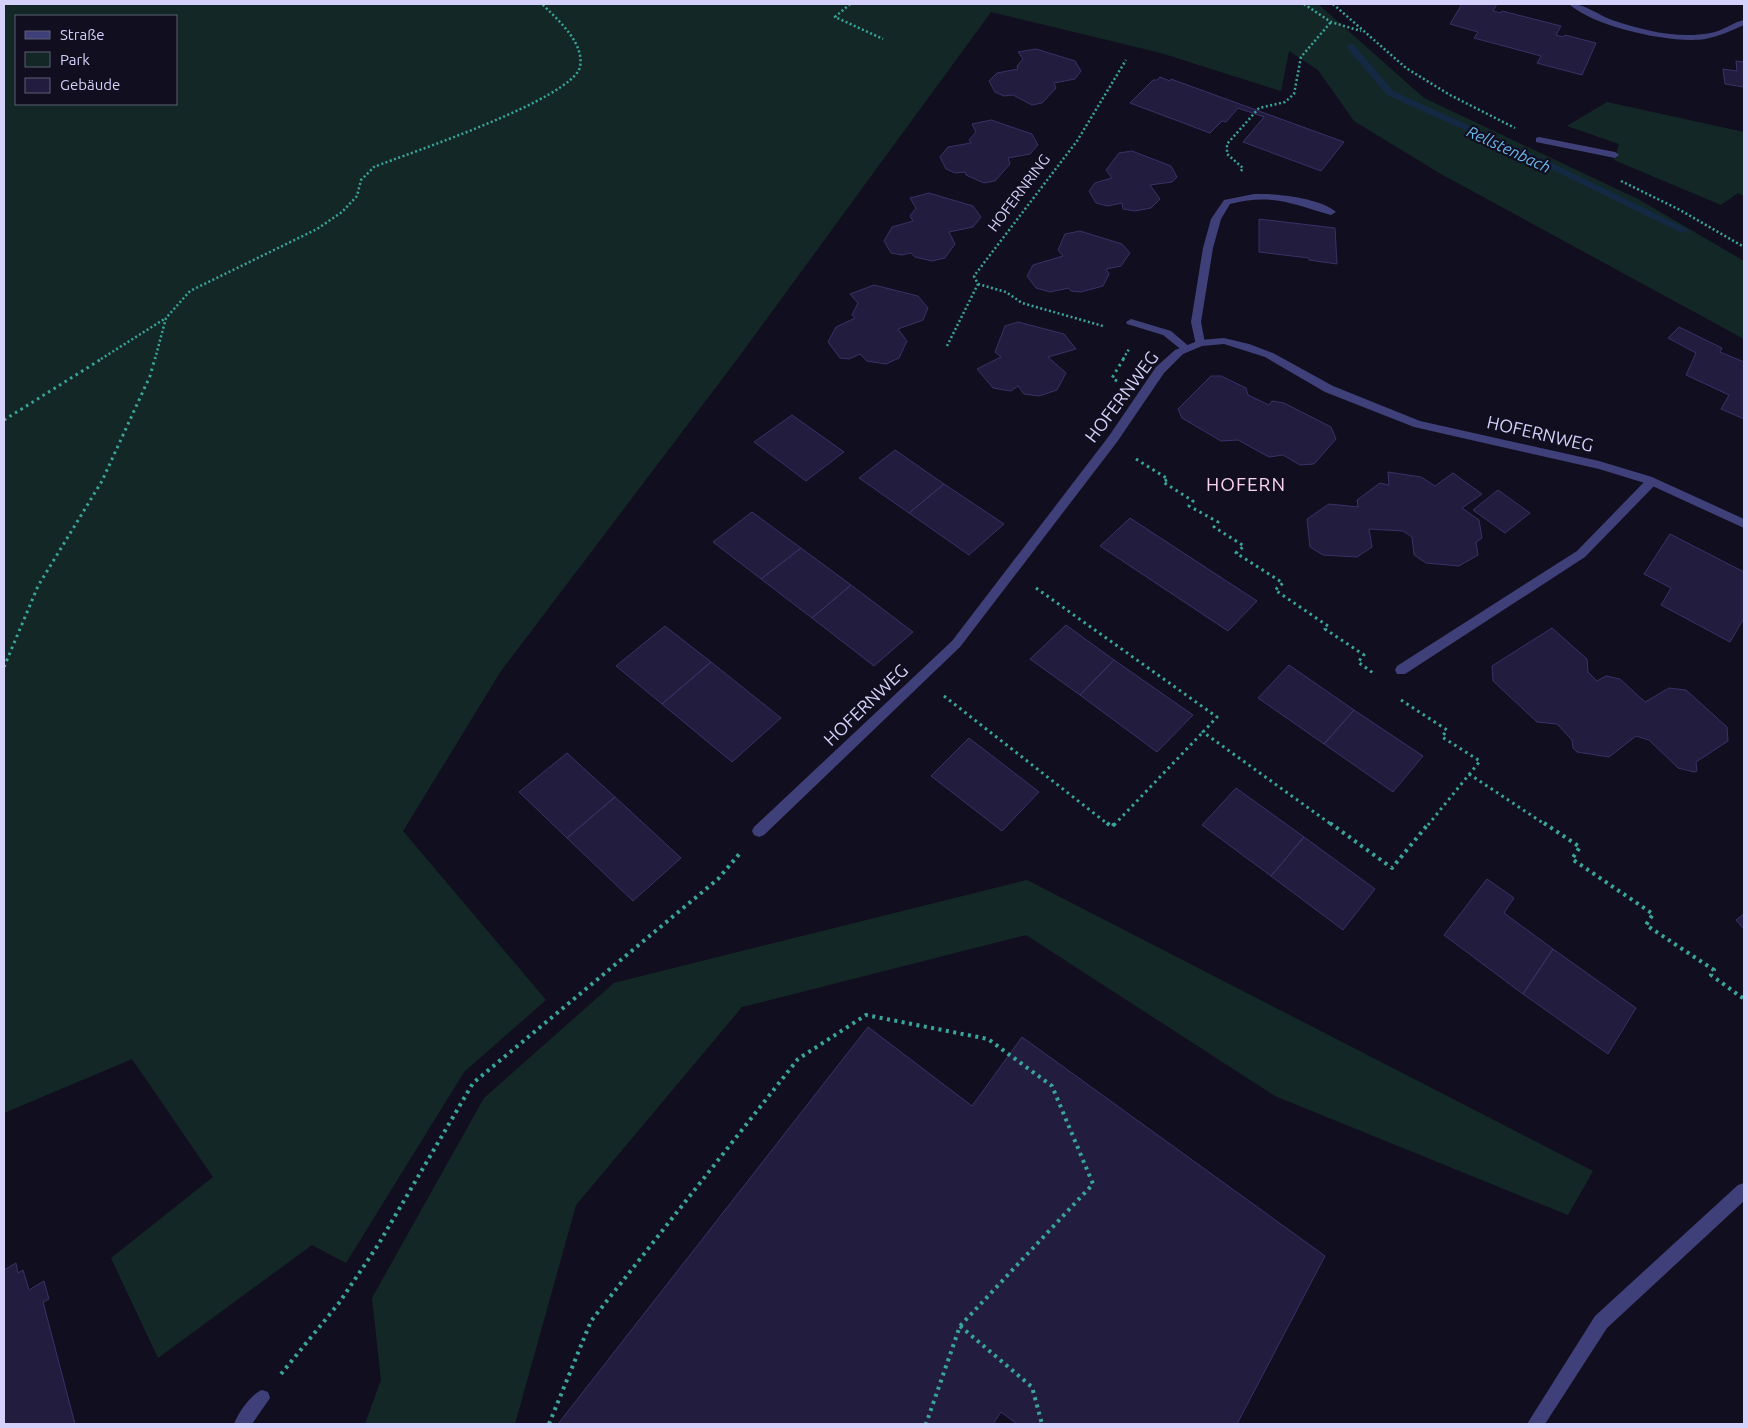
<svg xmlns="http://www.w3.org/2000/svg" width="1748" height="1428" viewBox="0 0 1748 1428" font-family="Ubuntu,sans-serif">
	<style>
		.green { fill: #132826; fill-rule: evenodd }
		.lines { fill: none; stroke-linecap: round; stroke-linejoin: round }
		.stream { fill: #142943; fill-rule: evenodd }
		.building { fill: #221d3e; stroke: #393167 }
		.path-far2 { stroke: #3aa599; stroke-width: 2.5; stroke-dasharray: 2 2.5; stroke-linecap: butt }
		.path-far1 { stroke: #3aa599; stroke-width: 3; stroke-dasharray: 2.5 4; stroke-linecap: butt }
		.path { stroke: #3aa599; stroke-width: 4; stroke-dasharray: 3 4.5; stroke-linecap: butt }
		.service { fill: #3f4079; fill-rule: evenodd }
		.minor { fill: #3f4079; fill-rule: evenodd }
		.labels { text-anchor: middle; stroke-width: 4.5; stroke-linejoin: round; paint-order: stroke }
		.far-street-label { font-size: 15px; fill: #d4d1fa; stroke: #110f1f }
		.far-water-label { font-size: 16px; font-style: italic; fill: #6ab9ef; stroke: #110f1f }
		.street-label { font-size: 18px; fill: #d4d1fa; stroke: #110f1f }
		.neighbourhood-label { font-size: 19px; letter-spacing: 1px; fill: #fad3ee; stroke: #110f1f }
	</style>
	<rect width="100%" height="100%" fill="#110f1f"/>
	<path class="green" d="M 4,4 L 1318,4 L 1424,98 L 1638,199 L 1744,261 L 1744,339 L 1441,174 L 1354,121 L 1318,70 L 1289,51 L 1281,91 L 1161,53 L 991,12 L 738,358 L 501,671 L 403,831 L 546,1000 L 464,1072 L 346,1263 L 312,1245 L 158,1358 L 111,1258 L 213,1177 L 132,1059 L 4,1113 ZM 16,16 L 176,16 L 176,104 L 16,104 Z
		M 1607,102 L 1744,132 L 1744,196 L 1738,193 L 1721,205 L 1614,160 L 1619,144 L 1567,126 Z
		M 1027,880 L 1593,1171 L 1568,1215 L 1275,1096 L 1026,935 L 742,1007 L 576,1205 L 515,1424 L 365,1424 L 381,1380 L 372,1298 L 484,1098 L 614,983 Z"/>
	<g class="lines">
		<path class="stream" d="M 1351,44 L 1354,45 L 1393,91 L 1550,162 L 1689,230 L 1684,233 L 1680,232 L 1544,166 L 1387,95 L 1348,49 L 1348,45 Z"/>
	</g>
	<path class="building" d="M 1462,4 L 1497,4 L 1493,11 L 1500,13 L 1502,11 L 1561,26 L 1556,35 L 1563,37 L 1565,35 L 1596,43 L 1582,75 L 1537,63 L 1541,56 L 1474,38 L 1478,32 L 1450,24 Z
		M 1036,49 L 1075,61 L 1081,71 L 1075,79 L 1054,83 L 1056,88 L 1042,103 L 1032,105 L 1013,95 L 1004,96 L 995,92 L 989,81 L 997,73 L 1018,69 L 1017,66 L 1023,59 L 1018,52 Z
		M 1736,61 L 1744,62 L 1744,87 L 1725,84 L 1723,69 L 1737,71 Z
		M 1160,77 L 1170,81 L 1171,79 L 1344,142 L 1321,171 L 1243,142 L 1264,117 L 1238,108 L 1226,122 L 1222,121 L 1210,133 L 1130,103 L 1153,80 L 1157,80 Z
		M 991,120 L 1032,134 L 1038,145 L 1030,154 L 1008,158 L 1010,164 L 995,181 L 984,183 L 966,175 L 965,172 L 955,173 L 946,169 L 940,157 L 948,147 L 971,143 L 969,140 L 976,132 L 972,124 Z
		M 1132,151 L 1171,166 L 1177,177 L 1172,182 L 1150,185 L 1160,199 L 1151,208 L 1135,211 L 1123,209 L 1122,203 L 1108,206 L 1096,203 L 1089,191 L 1095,183 L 1112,178 L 1106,170 L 1119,153 Z
		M 929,193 L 973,206 L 981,217 L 973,227 L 949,232 L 955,244 L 945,258 L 932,261 L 915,257 L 911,253 L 902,255 L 891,253 L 884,241 L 892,227 L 913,221 L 910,216 L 916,208 L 910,198 Z
		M 1259,219 L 1335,228 L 1337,264 L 1309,260 L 1309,258 L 1259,252 Z
		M 1080,231 L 1122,244 L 1130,253 L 1121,266 L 1106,269 L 1109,274 L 1103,286 L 1081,292 L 1071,291 L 1069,288 L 1050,292 L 1036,288 L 1027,276 L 1033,265 L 1063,256 L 1058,250 L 1065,234 Z
		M 874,285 L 918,296 L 928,308 L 923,320 L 898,329 L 907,341 L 899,358 L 886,364 L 867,361 L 860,354 L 849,359 L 840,358 L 828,342 L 836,327 L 855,318 L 852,315 L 858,303 L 850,294 Z
		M 1018,322 L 1064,334 L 1076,349 L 1048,357 L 1066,373 L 1057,390 L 1039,396 L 1024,394 L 1018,386 L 1011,391 L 993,388 L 977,369 L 1001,357 L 995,352 L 1005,326 Z
		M 1679,327 L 1722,348 L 1720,352 L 1744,362 L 1744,419 L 1721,409 L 1729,395 L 1686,375 L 1696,353 L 1668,338 Z
		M 1211,376 L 1221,376 L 1246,388 L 1248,395 L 1269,405 L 1272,401 L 1284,403 L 1331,427 L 1336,439 L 1314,464 L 1300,465 L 1283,455 L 1269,457 L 1238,440 L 1221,441 L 1182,418 L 1178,409 Z
		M 792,415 L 844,452 L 806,481 L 754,442 Z
		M 895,450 L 944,484 L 909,513 L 859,478 Z
		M 1388,472 L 1421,477 L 1435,486 L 1453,473 L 1482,494 L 1462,508 L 1479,520 L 1482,538 L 1476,542 L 1478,555 L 1459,566 L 1426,563 L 1414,555 L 1412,537 L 1403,531 L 1369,529 L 1372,547 L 1357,557 L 1323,555 L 1310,547 L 1307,519 L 1329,504 L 1358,507 L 1357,500 L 1380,483 L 1389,485 Z
		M 944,484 L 1004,524 L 969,555 L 909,513 Z
		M 1498,490 L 1530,513 L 1505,533 L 1473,510 Z
		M 752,512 L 801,548 L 761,579 L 713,542 Z
		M 1130,518 L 1257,601 L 1228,631 L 1100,546 Z
		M 1670,534 L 1744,572 L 1744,618 L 1730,642 L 1661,605 L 1671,588 L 1644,574 Z
		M 801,548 L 851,585 L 812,618 L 761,579 Z
		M 851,585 L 913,632 L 874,666 L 812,618 Z
		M 1066,625 L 1114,660 L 1080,695 L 1030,659 Z
		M 665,626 L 711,662 L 662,704 L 616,666 Z
		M 1552,628 L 1587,659 L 1588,672 L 1597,681 L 1606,676 L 1620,679 L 1645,702 L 1669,688 L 1686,690 L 1727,727 L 1728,741 L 1696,762 L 1697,771 L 1694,772 L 1678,768 L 1649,740 L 1636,736 L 1609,757 L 1577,752 L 1573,748 L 1572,740 L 1557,724 L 1537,722 L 1493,681 L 1492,666 Z
		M 1114,660 L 1193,715 L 1157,752 L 1080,695 Z
		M 711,662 L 781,718 L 732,762 L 662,704 Z
		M 1289,665 L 1354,710 L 1324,744 L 1258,698 Z
		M 1354,710 L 1423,756 L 1393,792 L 1324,744 Z
		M 969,738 L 1039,792 L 1002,831 L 931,776 Z
		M 567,753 L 615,797 L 567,838 L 519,792 Z
		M 1236,788 L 1304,837 L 1271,876 L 1202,825 Z
		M 615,797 L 681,858 L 633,901 L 567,838 Z
		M 1304,837 L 1375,889 L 1343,930 L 1271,876 Z
		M 1487,879 L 1514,898 L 1504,913 L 1553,949 L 1523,994 L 1444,935 Z
		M 1744,914 L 1744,929 L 1736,920 Z
		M 1553,949 L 1636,1008 L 1608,1054 L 1523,994 Z
		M 868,1027 L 972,1106 L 1022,1037 L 1325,1256 L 1237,1424 L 1017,1424 L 1001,1412 L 993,1424 L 558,1424 Z
		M 16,1263 L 18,1273 L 23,1270 L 29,1290 L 44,1281 L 49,1299 L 43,1302 L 75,1424 L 4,1424 L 4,1270 Z"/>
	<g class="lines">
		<path class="path-far2" d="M 850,4 L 835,17 L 883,39
			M 1304,4 L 1331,22 L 1361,31
			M 1333,4 L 1406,68 L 1450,95 L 1515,128
			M 1241,171 L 1243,168 L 1227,154 L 1227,144 L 1259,108 L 1285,102 L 1294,94 L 1301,57 L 1331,22
			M 1621,181 L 1680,210 L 1744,247
			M 978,284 L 1006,292 L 1022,303 L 1103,326
			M 947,346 L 978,284 L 974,276 L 1077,141 L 1126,60
			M 101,359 L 166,318
			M 155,359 L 166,318 L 190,291 L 317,229 L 342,212 L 357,196 L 361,180 L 374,167 C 409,153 572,99 580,67 C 585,43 557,19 542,4
			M 1123,359 L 1129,349"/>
		<path class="path-far1" d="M 1117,381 L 1112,378 L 1124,358
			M 4,420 L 103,358
			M 1136,459 L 1168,479 L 1163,482 L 1193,501 L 1189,506 L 1218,522 L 1214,527 L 1244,546 L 1236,553 L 1283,583 L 1275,590 L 1328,626 L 1325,629 L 1364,655 L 1358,662 L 1373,673
			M 1036,588 L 1217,717 L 1203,732 L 1332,825
			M 4,667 L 38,586 L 102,481 L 150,376 L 155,358
			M 944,696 L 1109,825
			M 1401,700 L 1447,730 L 1442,737 L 1480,761 L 1428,825
			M 1469,774 L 1546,825
			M 1114,825 L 1203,732"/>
		<path class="path" d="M 1107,823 L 1112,827 L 1115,823
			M 1330,823 L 1392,868 L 1429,823
			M 1544,823 L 1580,847 L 1572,859 L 1653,914 L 1646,925 L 1714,970 L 1711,975 L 1744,999
			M 960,1326 L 1032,1387 L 1042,1424
			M 281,1374 L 339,1303 L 378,1245 L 473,1083 L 718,879 L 741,852
			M 549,1424 L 591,1321 L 798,1059 L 866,1015 L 988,1039 L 1052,1086 L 1093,1184 L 960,1326 L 926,1424"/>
		<path class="service" d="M 1539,137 L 1615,152 L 1619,155 L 1615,158 L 1536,142 L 1536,138 Z
			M 1254,194 C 1275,193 1321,198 1336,212 L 1331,215 C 1292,204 1272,193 1230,204 L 1221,219 L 1213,248 L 1201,322 L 1205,343 L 1200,346 L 1196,345 L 1191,322 L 1203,248 L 1211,219 L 1224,200 Z
			M 1131,319 L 1171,331 L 1192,349 L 1187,352 L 1183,351 L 1163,335 L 1127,324 L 1126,322 Z
			M 1652,477 L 1657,481 L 1656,484 L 1585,557 L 1405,674 L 1397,674 L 1395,670 L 1397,666 L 1577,551 L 1648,478 Z"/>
		<path class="minor" d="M 1569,4 C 1584,3 1598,15 1612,20 C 1645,31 1681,40 1715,32 C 1725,29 1734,22 1744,20 L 1744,25 C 1731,31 1719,36 1705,39 C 1671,44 1594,27 1569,4 Z
			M 1224,338 L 1249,344 L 1273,353 L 1333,386 L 1420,421 L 1599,461 L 1652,477 L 1744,519 L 1744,528 L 1648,484 L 1599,469 L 1414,427 L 1325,392 L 1265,357 L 1224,344 L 1202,346 L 1183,354 L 1164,373 L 1117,442 L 960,647 L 764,835 L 759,837 L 754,835 L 752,831 L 754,827 L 952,641 L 1109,436 L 1156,367 L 1175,350 L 1200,340 Z
			M 1744,1183 L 1744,1201 L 1607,1328 L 1545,1424 L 1527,1424 L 1595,1316 L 1738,1185 Z
			M 262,1390 L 268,1392 L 270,1398 L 252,1424 L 234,1424 C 238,1413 251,1394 262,1390 Z"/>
	</g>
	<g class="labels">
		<g class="far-street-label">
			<text transform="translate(1019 193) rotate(-53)" y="5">HOFERNRING</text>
		</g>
		<g class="far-water-label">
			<text transform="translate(1509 149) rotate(25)" y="6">Rellstenbach</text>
		</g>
		<g class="street-label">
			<text transform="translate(1122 397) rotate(-53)" y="6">HOFERNWEG</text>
			<text transform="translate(1540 434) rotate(13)" y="6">HOFERNWEG</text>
			<text transform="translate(866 705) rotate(-44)" y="6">HOFERNWEG</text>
		</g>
		<g class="neighbourhood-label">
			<text x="1246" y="491">HOFERN</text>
		</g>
	</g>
	<rect width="1748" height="1428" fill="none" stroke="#d4d1fa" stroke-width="10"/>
	<rect x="15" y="15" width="162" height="90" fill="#110f1f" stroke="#5f5d77"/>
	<rect x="25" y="31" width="25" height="8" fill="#3f4079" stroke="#5f5d77"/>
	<text x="60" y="40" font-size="15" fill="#d4d1fa">Straße</text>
	<rect x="25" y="52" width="25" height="15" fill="#132826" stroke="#5f5d77"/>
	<text x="60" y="65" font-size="15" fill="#d4d1fa">Park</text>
	<rect x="25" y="78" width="25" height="15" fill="#221d3e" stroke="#5f5d77"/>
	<text x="60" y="90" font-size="15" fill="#d4d1fa">Gebäude</text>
</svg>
